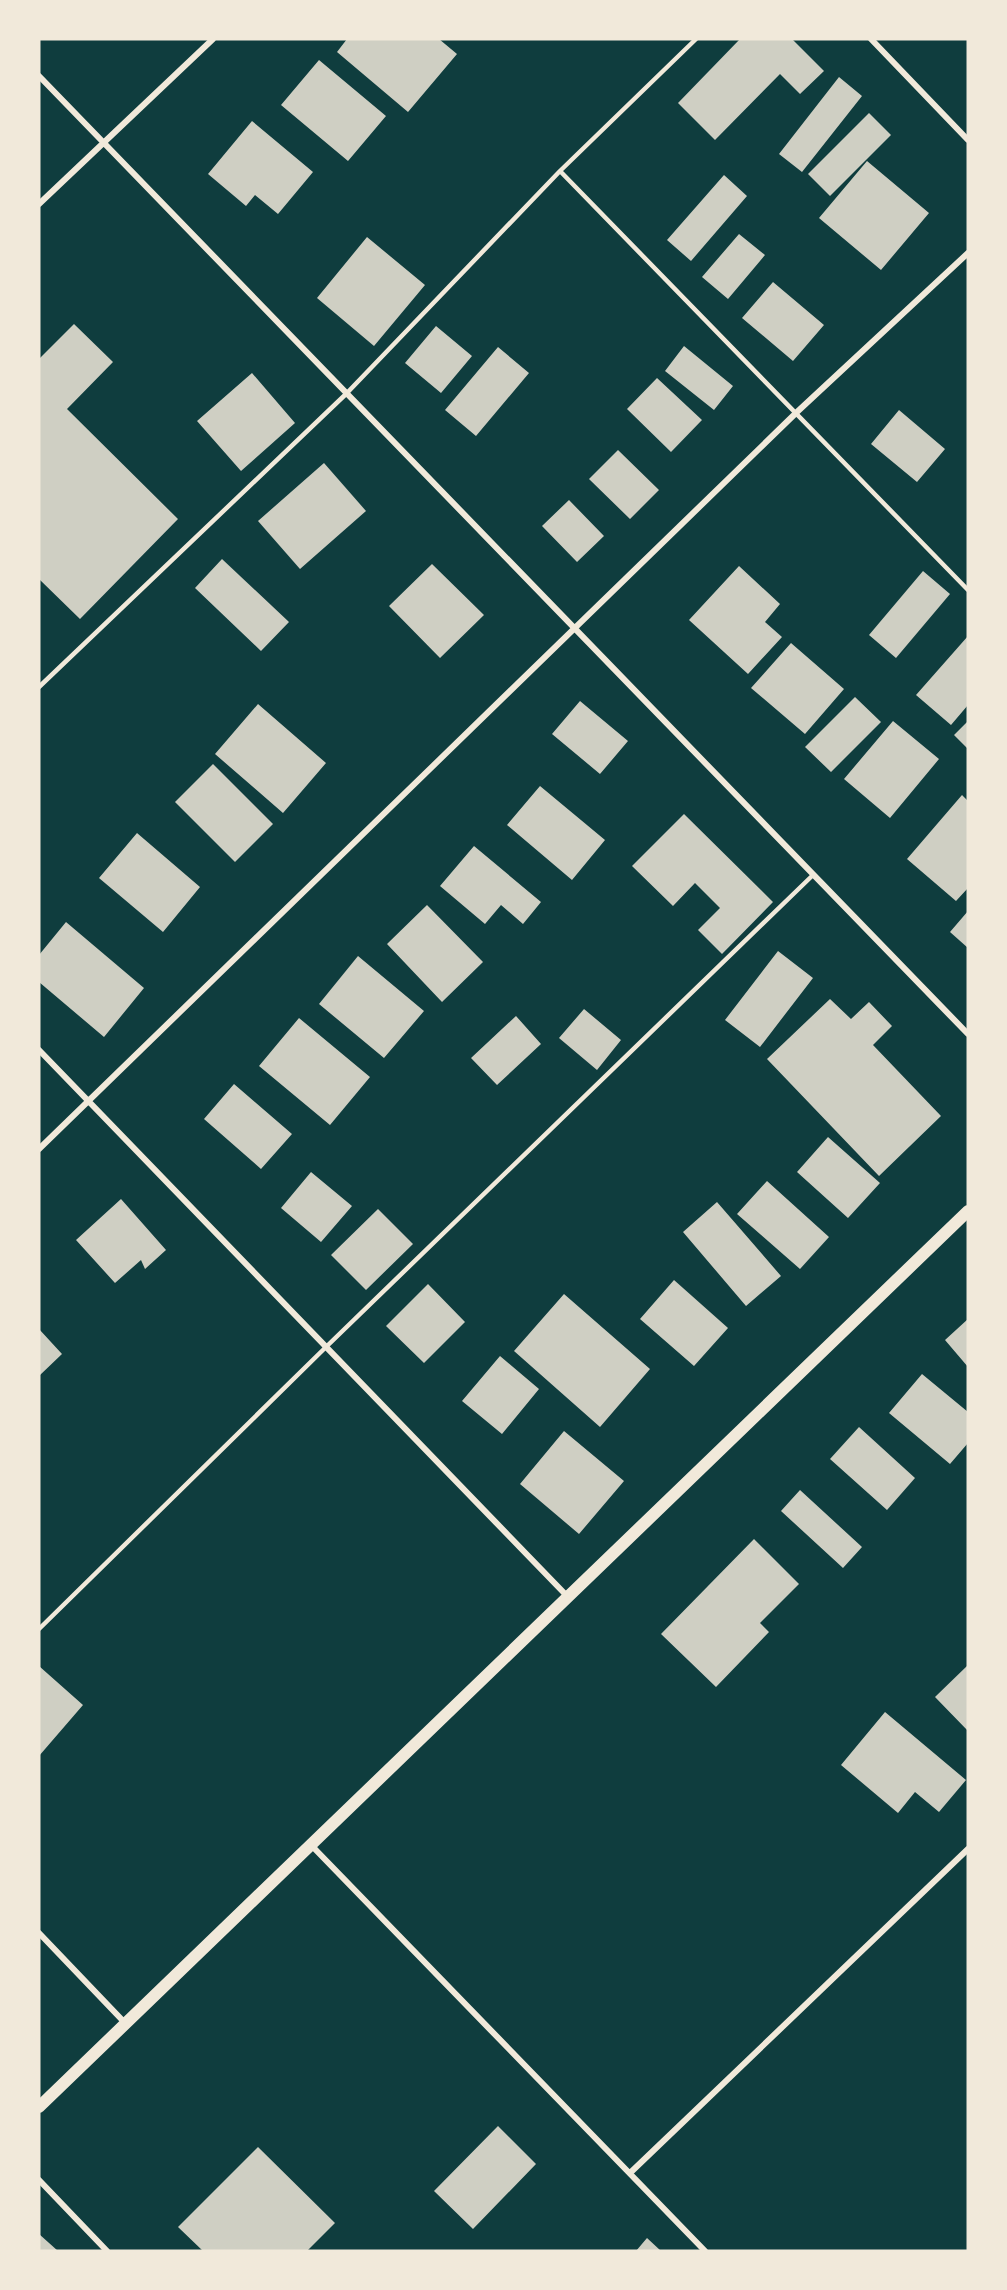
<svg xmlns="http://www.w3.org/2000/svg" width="1007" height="2290" viewBox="0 0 1007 2290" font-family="'IBM Plex Sans',sans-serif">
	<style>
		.building { fill: #cfcfc3 }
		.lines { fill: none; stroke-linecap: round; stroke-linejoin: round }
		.service { stroke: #f1e9da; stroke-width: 4.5 }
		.minor { stroke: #f1e9da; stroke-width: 6 }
		.secondary { stroke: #f1e9da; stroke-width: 12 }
	</style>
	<rect width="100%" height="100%" fill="#0f3d3e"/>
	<path class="building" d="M 347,39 L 439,39 L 457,54 L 408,112 L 337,52 Z
		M 740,39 L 792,39 L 824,71 L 800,94 L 780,74 L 715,140 L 678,103 Z
		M 319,60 L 386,116 L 348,161 L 281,105 Z
		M 839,77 L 862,96 L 802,172 L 779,154 Z
		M 869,113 L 891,135 L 830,196 L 808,174 Z
		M 252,121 L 313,172 L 278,214 L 255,195 L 246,206 L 208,174 Z
		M 867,161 L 929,213 L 881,270 L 819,218 Z
		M 724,175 L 747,196 L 691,261 L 667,240 Z
		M 739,234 L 765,255 L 728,299 L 702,277 Z
		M 367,237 L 425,285 L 374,346 L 317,298 Z
		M 773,282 L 824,325 L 793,361 L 742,318 Z
		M 74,324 L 113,362 L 67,409 L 178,519 L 80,619 L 39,579 L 39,359 Z
		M 436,326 L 472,356 L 441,393 L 405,363 Z
		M 684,346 L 733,386 L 714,410 L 665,371 Z
		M 498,347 L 529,373 L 476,436 L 445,410 Z
		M 252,373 L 295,423 L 241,471 L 197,421 Z
		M 657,378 L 702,420 L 671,452 L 627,409 Z
		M 899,410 L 945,449 L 917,482 L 871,444 Z
		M 618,450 L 659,490 L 630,519 L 589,479 Z
		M 324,463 L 366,511 L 300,569 L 258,521 Z
		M 569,500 L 604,536 L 577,562 L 542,526 Z
		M 222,559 L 289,622 L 261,651 L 195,588 Z
		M 432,564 L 484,615 L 440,658 L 389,606 Z
		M 739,566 L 780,604 L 765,622 L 782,637 L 748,674 L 689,620 Z
		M 923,571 L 950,594 L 896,658 L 869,635 Z
		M 968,636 L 968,705 L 951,725 L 916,695 Z
		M 791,643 L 844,689 L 805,734 L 751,688 Z
		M 855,697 L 881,722 L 831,772 L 805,747 Z
		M 580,701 L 628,741 L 600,774 L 552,734 Z
		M 258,704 L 326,763 L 283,813 L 215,754 Z
		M 893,721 L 939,759 L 890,818 L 844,779 Z
		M 968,721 L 968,749 L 954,735 Z
		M 213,764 L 273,824 L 235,862 L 175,802 Z
		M 540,786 L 605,840 L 572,880 L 507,825 Z
		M 962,795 L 968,801 L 968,888 L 956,901 L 907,859 Z
		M 684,814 L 773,902 L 722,954 L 698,930 L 720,908 L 695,883 L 673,906 L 632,866 Z
		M 137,833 L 200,887 L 163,932 L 99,878 Z
		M 474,846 L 541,902 L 523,924 L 501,905 L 485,924 L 440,886 Z
		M 427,905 L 483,962 L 442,1002 L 387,944 Z
		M 968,911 L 968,948 L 950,932 Z
		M 66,922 L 144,988 L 104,1037 L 39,982 L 39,955 Z
		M 778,951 L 813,978 L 760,1047 L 725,1020 Z
		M 358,956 L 424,1011 L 384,1058 L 319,1004 Z
		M 830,999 L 851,1019 L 869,1002 L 892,1026 L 873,1045 L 941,1116 L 879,1176 L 767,1059 Z
		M 584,1009 L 621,1040 L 597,1070 L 559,1038 Z
		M 516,1016 L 541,1044 L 497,1085 L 471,1058 Z
		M 299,1018 L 370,1077 L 330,1125 L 259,1066 Z
		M 234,1084 L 292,1134 L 261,1169 L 204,1119 Z
		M 828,1137 L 880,1183 L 848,1218 L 797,1172 Z
		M 311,1172 L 352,1206 L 321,1242 L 281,1208 Z
		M 767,1181 L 829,1237 L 800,1269 L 737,1214 Z
		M 121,1199 L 166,1250 L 145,1269 L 141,1260 L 115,1283 L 76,1240 Z
		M 717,1202 L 781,1276 L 746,1306 L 683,1232 Z
		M 378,1209 L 413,1244 L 366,1290 L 331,1255 Z
		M 674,1280 L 728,1328 L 694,1366 L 640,1319 Z
		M 428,1284 L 465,1322 L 424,1363 L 386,1326 Z
		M 564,1294 L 650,1369 L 600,1427 L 514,1351 Z
		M 968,1319 L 968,1367 L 945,1340 Z
		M 39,1329 L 62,1354 L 39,1376 Z
		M 500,1356 L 539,1389 L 502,1434 L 462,1401 Z
		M 922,1374 L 968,1412 L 968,1443 L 950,1464 L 889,1413 Z
		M 859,1427 L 915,1478 L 887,1510 L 830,1459 Z
		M 564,1431 L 624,1481 L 579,1534 L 520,1484 Z
		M 800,1490 L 862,1547 L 843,1568 L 781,1511 Z
		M 754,1539 L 799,1584 L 760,1623 L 769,1632 L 716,1687 L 661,1634 Z
		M 968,1665 L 968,1731 L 935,1697 Z
		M 39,1666 L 83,1705 L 39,1756 Z
		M 885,1712 L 966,1780 L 939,1812 L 915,1792 L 898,1813 L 841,1765 Z
		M 498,2126 L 536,2164 L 473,2229 L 434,2191 Z
		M 258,2147 L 335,2223 L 307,2251 L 203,2251 L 178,2227 Z
		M 39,2234 L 58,2251 L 39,2251 Z
		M 647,2238 L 661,2251 L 636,2251 Z"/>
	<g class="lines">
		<path class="service" d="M 560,171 L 968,590
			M 39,687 L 346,394 L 560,171 L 696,39
			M 39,1629 L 326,1347 L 813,875"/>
		<path class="minor" d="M 871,39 L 968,140
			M 39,76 L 968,1034
			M 39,204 L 213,39
			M 39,1050 L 568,1597
			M 39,1149 L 797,412 L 968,253
			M 311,1845 L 705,2251
			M 39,1933 L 126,2024
			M 630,2173 L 968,1849
			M 39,2180 L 107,2251"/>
		<path class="secondary" d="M 39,2107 L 968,1211"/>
	</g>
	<rect width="1007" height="2290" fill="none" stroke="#f1e9da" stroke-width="81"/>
</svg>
